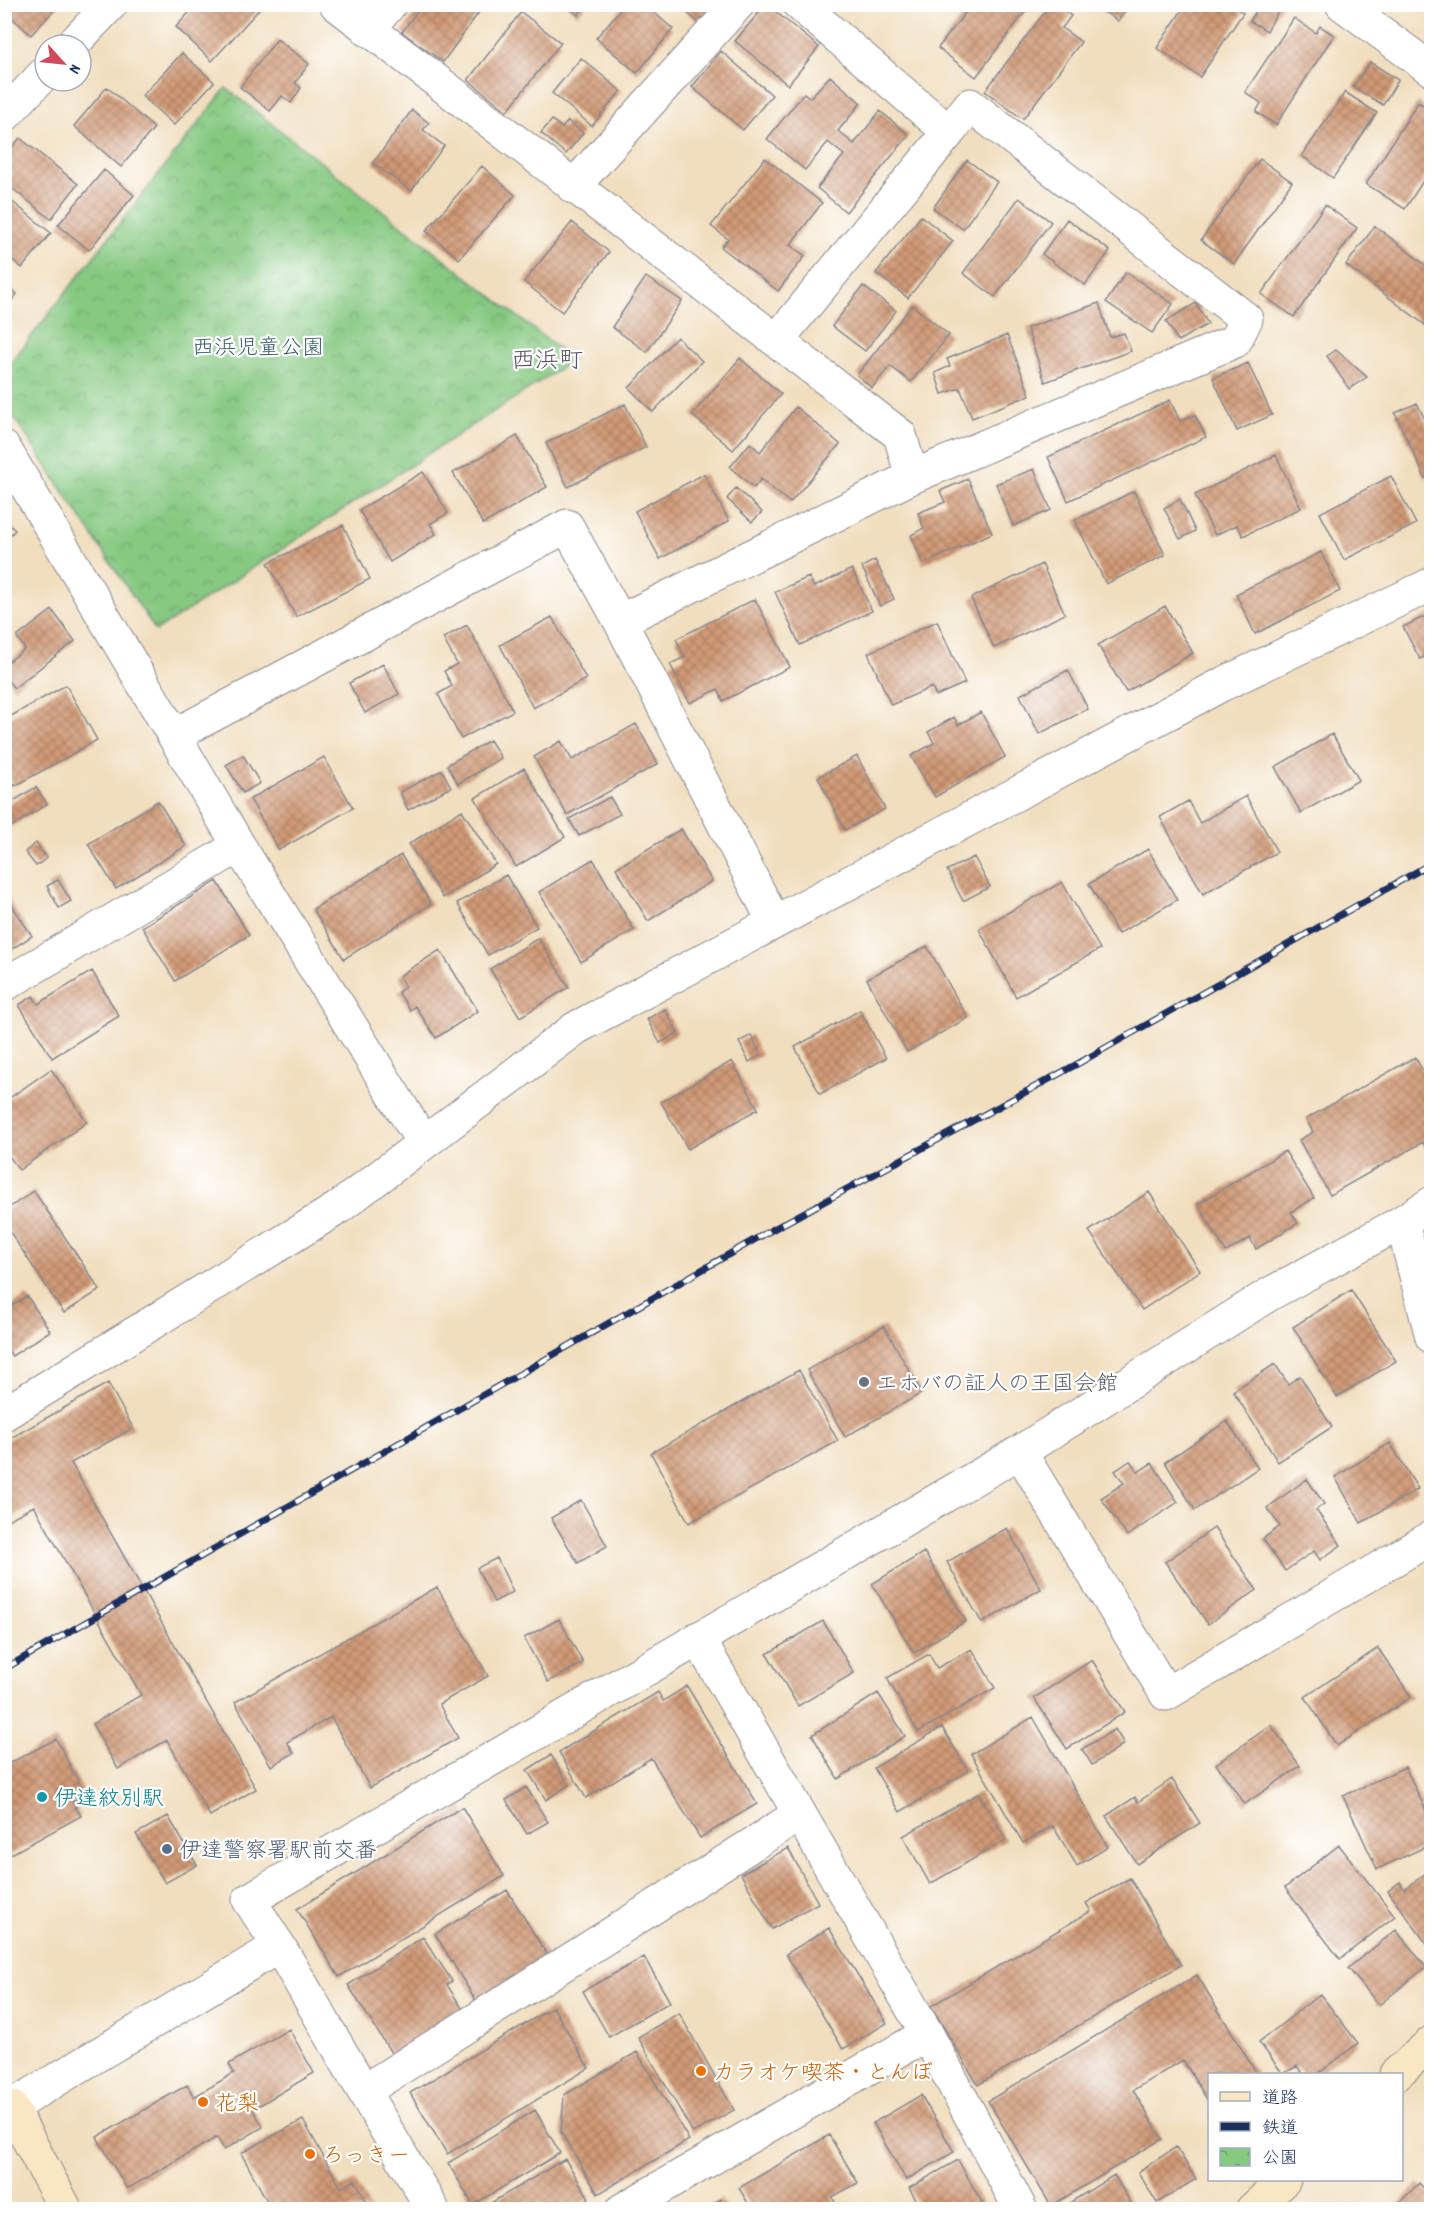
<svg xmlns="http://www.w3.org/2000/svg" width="1436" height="2214" viewBox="0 0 1436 2214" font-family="Dekko,'Klee One',sans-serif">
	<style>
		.park { fill: url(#park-crowns); stroke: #507c70; stroke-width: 1.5 }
		.building { fill: url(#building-cross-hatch) }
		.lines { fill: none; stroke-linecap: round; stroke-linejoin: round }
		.street-casing { stroke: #86868e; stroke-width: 35 }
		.secondary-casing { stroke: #86868e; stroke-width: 35 }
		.street { stroke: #fff; stroke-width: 33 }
		.secondary { stroke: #fbe6c4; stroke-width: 33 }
		.rail-casing { stroke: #1b2f5e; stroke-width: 7 }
		.rail { stroke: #fff; stroke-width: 4.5; stroke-dasharray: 14; stroke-linecap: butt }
		.worship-dot { fill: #6b7280; stroke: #fff; stroke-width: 2 }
		.culture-dot { fill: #0f9aa8; stroke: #fff; stroke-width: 2 }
		.service-dot { fill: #5c6f8a; stroke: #fff; stroke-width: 2 }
		.food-dot { fill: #e8710a; stroke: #fff; stroke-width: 2 }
		.labels { text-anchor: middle; stroke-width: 4.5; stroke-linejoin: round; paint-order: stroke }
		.park-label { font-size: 22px; fill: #3b5d68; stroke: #fff }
		.worship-label { font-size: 22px; fill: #5b616d; stroke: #fff; text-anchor: start }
		.culture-label { font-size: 22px; fill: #0d838f; stroke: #fff; text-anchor: start }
		.service-label { font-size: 22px; fill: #4e5e75; stroke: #fff; text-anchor: start }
		.food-label { font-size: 22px; fill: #c56008; stroke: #fff; text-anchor: start }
		.neighbourhood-label { font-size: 24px; fill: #5b5466; stroke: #fff }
	</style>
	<defs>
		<pattern id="park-crowns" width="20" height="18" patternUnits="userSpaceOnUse" patternTransform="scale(1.5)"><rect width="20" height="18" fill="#86c981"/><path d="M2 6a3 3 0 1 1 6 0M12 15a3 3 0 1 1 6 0" fill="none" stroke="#6da46d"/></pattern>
		<pattern id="building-cross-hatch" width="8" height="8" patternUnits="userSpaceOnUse" patternTransform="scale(1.5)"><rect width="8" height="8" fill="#d19a76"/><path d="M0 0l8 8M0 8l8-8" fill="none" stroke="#a97e64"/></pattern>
	</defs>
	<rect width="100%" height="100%" fill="#fff"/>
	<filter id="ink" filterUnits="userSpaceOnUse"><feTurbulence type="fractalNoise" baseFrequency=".0167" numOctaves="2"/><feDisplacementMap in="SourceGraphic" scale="12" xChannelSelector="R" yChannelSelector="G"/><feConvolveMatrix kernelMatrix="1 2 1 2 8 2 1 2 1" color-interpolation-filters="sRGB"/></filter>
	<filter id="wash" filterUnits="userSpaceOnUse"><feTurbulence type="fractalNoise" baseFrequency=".008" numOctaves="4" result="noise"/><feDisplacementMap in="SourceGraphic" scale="24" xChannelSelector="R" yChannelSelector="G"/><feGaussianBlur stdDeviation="1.35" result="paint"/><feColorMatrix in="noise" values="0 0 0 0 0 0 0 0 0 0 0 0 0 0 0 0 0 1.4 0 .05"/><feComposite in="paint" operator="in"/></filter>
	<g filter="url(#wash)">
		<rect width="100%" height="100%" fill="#f1debe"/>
		<path class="park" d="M 226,88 L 573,360 L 156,631 L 5,404 L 5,370 Z"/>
		<g id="blocks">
			<path class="building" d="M 4,4 L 60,4 L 31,35 L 10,16 L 4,22 Z
				M 197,4 L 264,4 L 212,61 L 176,27 Z
				M 422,4 L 485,4 L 443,62 L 402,32 Z
				M 565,4 L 587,4 L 578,15 Z
				M 625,4 L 644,4 L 673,29 L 637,73 L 596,38 Z
				M 677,4 L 714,4 L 699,23 Z
				M 766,4 L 819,47 L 788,85 L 735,41 Z
				M 972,4 L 1031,4 L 976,77 L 938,48 Z
				M 1051,4 L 1055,4 L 1071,16 L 1062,28 L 1081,42 L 1023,119 L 985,91 Z
				M 1093,4 L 1129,4 L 1118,21 Z
				M 1186,4 L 1230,4 L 1243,13 L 1200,77 L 1157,48 Z
				M 1260,4 L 1282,4 L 1267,31 L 1250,21 Z
				M 521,12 L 561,43 L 507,111 L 468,80 Z
				M 1294,18 L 1316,33 L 1320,26 L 1334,35 L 1276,125 L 1256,112 L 1261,103 L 1245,92 Z
				M 277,39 L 309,64 L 295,83 L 301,88 L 291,103 L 282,96 L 270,111 L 240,87 Z
				M 721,51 L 772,95 L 743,130 L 692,87 Z
				M 182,53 L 214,82 L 174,125 L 142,96 Z
				M 581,58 L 621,91 L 592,126 L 552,93 Z
				M 1370,62 L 1398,80 L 1383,105 L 1353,87 Z
				M 830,76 L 861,103 L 838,131 L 854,144 L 880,111 L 909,135 L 846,212 L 817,188 L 844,155 L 828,142 L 805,170 L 767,139 L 804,93 L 810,98 Z
				M 107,87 L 154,128 L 121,167 L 74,126 Z
				M 1345,92 L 1377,113 L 1333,178 L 1302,156 Z
				M 1418,102 L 1432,110 L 1432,167 L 1405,209 L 1366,184 Z
				M 412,110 L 429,123 L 423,130 L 444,146 L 411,191 L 373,163 Z
				M 552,120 L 562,128 L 568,121 L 583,133 L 566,154 L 541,133 Z
				M 20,138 L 78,184 L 51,219 L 4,182 L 4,157 Z
				M 765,158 L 822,203 L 790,245 L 805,256 L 778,291 L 721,247 L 728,239 L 711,226 Z
				M 1260,159 L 1292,182 L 1234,264 L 1201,240 Z
				M 967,160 L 997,182 L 963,229 L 933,208 Z
				M 482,166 L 515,195 L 459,259 L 426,231 Z
				M 104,170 L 134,195 L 89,250 L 58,225 Z
				M 4,195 L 51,233 L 22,268 L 4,253 Z
				M 1019,198 L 1051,222 L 995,297 L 963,273 Z
				M 1325,205 L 1357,228 L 1294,317 L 1261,294 Z
				M 921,216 L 953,241 L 908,298 L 876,273 Z
				M 1067,219 L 1110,251 L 1085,285 L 1042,254 Z
				M 572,222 L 609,252 L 562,312 L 524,282 Z
				M 1375,226 L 1432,270 L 1432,330 L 1346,265 Z
				M 1126,272 L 1173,304 L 1152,333 L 1106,302 Z
				M 646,277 L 682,301 L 647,352 L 612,327 Z
				M 4,284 L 17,294 L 4,310 Z
				M 863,286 L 896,311 L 865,351 L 832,326 Z
				M 1099,303 L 1110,337 L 1124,333 L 1131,351 L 1045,382 L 1027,328 Z
				M 1196,303 L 1208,324 L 1178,341 L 1166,321 Z
				M 912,305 L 949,335 L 911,382 L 890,366 L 872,388 L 857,375 Z
				M 1007,335 L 1030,395 L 972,418 L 960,388 L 942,394 L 935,373 L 950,366 L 947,359 Z
				M 677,337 L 702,361 L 653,412 L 629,388 Z
				M 1336,350 L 1367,377 L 1349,389 L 1327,356 Z
				M 740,358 L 781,394 L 733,450 L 692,415 Z
				M 1248,363 L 1272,415 L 1237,431 L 1213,378 Z
				M 1170,400 L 1180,421 L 1195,415 L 1206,437 L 1068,501 L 1048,457 Z
				M 1417,403 L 1432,434 L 1432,475 L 1425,478 L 1395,413 Z
				M 625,404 L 646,447 L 568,487 L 546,443 Z
				M 796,407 L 840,444 L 790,503 L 761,479 L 754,488 L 730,467 L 750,443 L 760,452 Z
				M 517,436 L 547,487 L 483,524 L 453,473 Z
				M 1276,455 L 1301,508 L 1243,536 L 1237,525 L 1215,535 L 1195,495 Z
				M 1034,469 L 1051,510 L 1013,526 L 996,484 Z
				M 423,472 L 448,513 L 430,524 L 436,534 L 390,562 L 359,510 Z
				M 704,474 L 729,521 L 660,559 L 635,511 Z
				M 1391,476 L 1416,524 L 1344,560 L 1320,513 Z
				M 968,479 L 992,533 L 923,564 L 911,535 L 924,528 L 918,513 L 945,502 L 940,491 Z
				M 736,488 L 762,512 L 752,522 L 727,499 Z
				M 1134,491 L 1165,555 L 1106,584 L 1075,520 Z
				M 1180,499 L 1195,531 L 1180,539 L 1164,508 Z
				M 4,520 L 15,530 L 4,542 Z
				M 343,525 L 370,579 L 296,617 L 268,563 Z
				M 1321,552 L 1340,591 L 1255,634 L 1236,594 Z
				M 875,560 L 894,599 L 880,606 L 862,567 Z
				M 1042,564 L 1065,614 L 994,648 L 971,598 Z
				M 852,569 L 872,611 L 800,645 L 775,592 L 809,577 L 814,587 Z
				M 755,599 L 790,667 L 723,701 L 718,689 L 690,703 L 670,664 L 685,657 L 676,639 Z
				M 1165,606 L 1193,653 L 1126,692 L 1098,645 Z
				M 52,610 L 75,641 L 14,688 L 4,676 L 4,665 L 25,649 L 17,637 Z
				M 1432,613 L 1432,653 L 1420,659 L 1403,627 Z
				M 552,617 L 586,679 L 533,708 L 500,645 Z
				M 937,621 L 965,683 L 936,696 L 932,687 L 891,705 L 868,653 Z
				M 467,625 L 513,711 L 461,739 L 438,694 L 452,686 L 444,671 L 457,664 L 443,638 Z
				M 383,664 L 399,694 L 365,713 L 349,683 Z
				M 1068,670 L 1088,709 L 1039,734 L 1020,695 Z
				M 66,685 L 97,740 L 15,786 L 4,767 L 4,720 Z
				M 981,712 L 1005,757 L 935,797 L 911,756 L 934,743 L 928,732 L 954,717 L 958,725 Z
				M 636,724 L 658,764 L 567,815 L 534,757 L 561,741 L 572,760 Z
				M 1332,734 L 1359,780 L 1301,813 L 1275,767 Z
				M 490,740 L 501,758 L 458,784 L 447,765 Z
				M 243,755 L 260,783 L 243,793 L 226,765 Z
				M 857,756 L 885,809 L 845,830 L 818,777 Z
				M 324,757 L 353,808 L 279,850 L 250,799 Z
				M 524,768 L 565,837 L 516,867 L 475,798 Z
				M 442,770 L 451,787 L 408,810 L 400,792 Z
				M 36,787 L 47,804 L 11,827 L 4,816 L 4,807 Z
				M 1246,796 L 1277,852 L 1203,894 L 1160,817 L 1188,801 L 1200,823 Z
				M 610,797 L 620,814 L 579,836 L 569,819 Z
				M 158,801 L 186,846 L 116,889 L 88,844 Z
				M 462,810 L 496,864 L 443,898 L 409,844 Z
				M 681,829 L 712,881 L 648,921 L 616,868 Z
				M 36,843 L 47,858 L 36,866 L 25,852 Z
				M 1148,849 L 1177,900 L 1118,934 L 1089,884 Z
				M 401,855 L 431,904 L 344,959 L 313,909 Z
				M 974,857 L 990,887 L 963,901 L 947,870 Z
				M 593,859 L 634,930 L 581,962 L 539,892 Z
				M 506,875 L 537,927 L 488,955 L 457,903 Z
				M 58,880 L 71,901 L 59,908 L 47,886 Z
				M 217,881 L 249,935 L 175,981 L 142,927 Z
				M 1062,882 L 1100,949 L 1016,997 L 979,929 Z
				M 4,893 L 32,936 L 4,954 Z
				M 538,938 L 569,987 L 520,1017 L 490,969 Z
				M 927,946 L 968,1018 L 907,1052 L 867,979 Z
				M 440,950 L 478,1011 L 436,1038 L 415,1006 L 410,1010 L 398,992 L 405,987 L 399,976 Z
				M 92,971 L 119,1016 L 52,1058 L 19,1005 L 33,996 L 38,1004 Z
				M 665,1009 L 678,1033 L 660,1043 L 647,1019 Z
				M 860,1010 L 886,1058 L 820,1094 L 795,1047 Z
				M 751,1035 L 761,1055 L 749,1062 L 739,1042 Z
				M 1415,1057 L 1432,1087 L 1432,1157 L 1423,1142 L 1330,1195 L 1299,1140 L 1313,1132 L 1306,1119 Z
				M 732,1061 L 758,1109 L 688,1149 L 661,1102 Z
				M 51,1069 L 87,1122 L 19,1170 L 4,1149 L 4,1102 Z
				M 1285,1151 L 1314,1198 L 1291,1212 L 1298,1223 L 1256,1249 L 1250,1238 L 1226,1252 L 1198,1204 Z
				M 34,1191 L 100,1290 L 64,1313 L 4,1223 L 4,1211 Z
				M 1149,1192 L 1200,1271 L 1142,1310 L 1089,1231 Z
				M 1351,1290 L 1396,1361 L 1337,1397 L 1293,1327 Z
				M 27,1296 L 50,1331 L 12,1356 L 4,1345 L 4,1311 Z
				M 884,1326 L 922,1393 L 845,1437 L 807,1370 Z
				M 1275,1364 L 1288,1384 L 1300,1376 L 1332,1427 L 1278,1462 L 1233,1391 Z
				M 799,1370 L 838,1441 L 689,1523 L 651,1453 Z
				M 108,1383 L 133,1428 L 71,1463 L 256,1789 L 210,1816 L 167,1740 L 118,1769 L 92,1724 L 141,1695 L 34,1506 L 4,1522 L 4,1442 Z
				M 1227,1421 L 1258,1468 L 1195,1510 L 1165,1462 Z
				M 1390,1443 L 1418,1489 L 1361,1523 L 1335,1477 Z
				M 1130,1461 L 1138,1472 L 1152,1463 L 1178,1502 L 1127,1536 L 1101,1498 L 1124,1483 L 1115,1471 Z
				M 1307,1479 L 1324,1504 L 1316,1510 L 1341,1545 L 1320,1560 L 1314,1551 L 1285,1571 L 1263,1539 L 1280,1526 L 1267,1508 Z
				M 581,1500 L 607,1546 L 578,1563 L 551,1518 Z
				M 1007,1528 L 1041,1589 L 982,1623 L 947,1562 Z
				M 1214,1528 L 1257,1590 L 1208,1624 L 1165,1562 Z
				M 924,1552 L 966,1621 L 914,1653 L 872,1584 Z
				M 497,1558 L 513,1592 L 494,1602 L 477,1568 Z
				M 437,1587 L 488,1676 L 439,1704 L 458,1738 L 370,1788 L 331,1717 L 287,1742 L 294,1753 L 271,1766 L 235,1702 Z
				M 559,1619 L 583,1663 L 548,1682 L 524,1638 Z
				M 823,1621 L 854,1673 L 798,1706 L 767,1654 Z
				M 1378,1648 L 1411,1697 L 1337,1746 L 1305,1697 Z
				M 972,1649 L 995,1688 L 918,1732 L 887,1678 L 929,1654 L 937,1668 Z
				M 1092,1660 L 1125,1712 L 1067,1749 L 1034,1698 Z
				M 687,1686 L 757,1804 L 700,1838 L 651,1758 L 586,1798 L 559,1752 L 658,1692 L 663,1701 Z
				M 878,1693 L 905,1736 L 838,1779 L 812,1735 Z
				M 1033,1717 L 1108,1847 L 1077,1866 L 1053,1826 L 1023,1843 L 971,1754 Z
				M 1271,1725 L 1300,1766 L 1245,1804 L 1216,1764 Z
				M 942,1727 L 968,1771 L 900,1812 L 874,1768 Z
				M 1115,1729 L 1124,1744 L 1092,1765 L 1082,1749 Z
				M 56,1739 L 85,1794 L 72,1801 L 81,1816 L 4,1858 L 4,1766 Z
				M 551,1755 L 569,1785 L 546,1800 L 527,1770 Z
				M 1405,1767 L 1432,1823 L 1432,1844 L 1377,1869 L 1343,1796 Z
				M 1172,1779 L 1200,1823 L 1137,1864 L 1106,1816 L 1135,1797 L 1138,1802 Z
				M 526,1787 L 548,1822 L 527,1834 L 506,1800 Z
				M 979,1793 L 1006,1840 L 930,1884 L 903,1836 Z
				M 462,1807 L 504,1876 L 339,1977 L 297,1909 Z
				M 168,1816 L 197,1865 L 165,1883 L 136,1834 Z
				M 1339,1845 L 1395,1916 L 1340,1959 L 1285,1888 Z
				M 788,1848 L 818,1903 L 772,1929 L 741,1874 Z
				M 1432,1869 L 1432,1951 L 1388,1891 L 1400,1882 L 1404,1889 Z
				M 1130,1878 L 1181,1965 L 978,2085 L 931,2006 L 1091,1911 L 1086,1903 Z
				M 507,1890 L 548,1956 L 476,2001 L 435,1934 Z
				M 829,1928 L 887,2023 L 843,2049 L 786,1954 Z
				M 1396,1930 L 1426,1967 L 1379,2005 L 1348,1968 Z
				M 423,1937 L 452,1981 L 447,1985 L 466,2014 L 395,2059 L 348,1985 Z
				M 644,1957 L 670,2002 L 609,2037 L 583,1991 Z
				M 1197,1975 L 1257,2074 L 1210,2074 L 1210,2104 L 1183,2060 L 1133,2090 L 1162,2139 L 1051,2206 L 988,2101 Z
				M 1320,1994 L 1358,2043 L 1318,2074 L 1303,2074 L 1297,2066 L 1283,2074 L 1259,2042 Z
				M 553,2007 L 589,2068 L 447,2154 L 410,2093 Z
				M 679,2013 L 734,2110 L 693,2133 L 638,2037 Z
				M 289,2029 L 314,2073 L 253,2109 L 263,2127 L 224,2150 L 217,2137 L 127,2189 L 97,2137 L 187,2085 L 194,2097 L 234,2073 L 229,2064 Z
				M 637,2052 L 689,2140 L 598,2194 L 561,2132 L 564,2095 Z
				M 921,2095 L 954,2152 L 906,2180 L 873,2123 Z
				M 535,2110 L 560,2153 L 473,2205 L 448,2163 Z
				M 303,2120 L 341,2188 L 355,2180 L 371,2210 L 272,2210 L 241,2153 Z
				M 829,2135 L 858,2183 L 832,2197 L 839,2209 L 752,2210 L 739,2188 Z
				M 1176,2147 L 1196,2179 L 1157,2203 L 1138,2172 Z
				M 565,2159 L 589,2198 L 569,2210 L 479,2210 Z
				M 958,2160 L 986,2210 L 922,2210 L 909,2188 Z
				M 1114,2175 L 1135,2210 L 1058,2210 Z
				M 1419,2183 L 1432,2197 L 1432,2210 L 1392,2210 Z
				M 721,2199 L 727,2210 L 703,2210 Z"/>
		</g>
	</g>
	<g filter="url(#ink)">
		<use href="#blocks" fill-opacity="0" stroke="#86868e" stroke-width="1.5"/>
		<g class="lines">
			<defs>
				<path id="street" d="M 799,4 L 949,132 L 970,105 L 1246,319 L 1235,341 L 912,477
					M 1342,4 L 1432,70
					M 368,30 L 390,4
					M 72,45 L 111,4
					M 4,116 L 45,73
					M 573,187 L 738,4
					M 777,340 L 949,132
					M 4,448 L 239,846 L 423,1142
					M 620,621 L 774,922
					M 175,735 L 567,526 L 620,621 L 912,477 L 900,435 L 336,4
					M 4,985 L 239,846
					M 1402,1222 L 1432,1337
					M 4,1414 L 338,1208 L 576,1028 L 1221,685 L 1432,584
					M 1020,1452 L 1166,1694 L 1432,1537
					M 698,1638 L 927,2034 L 1021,2210
					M 364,2091 L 800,1814
					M 4,2109 L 11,2107 L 279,1946
					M 433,2210 L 279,1946 L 249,1900 L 1020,1452 L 1268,1295 L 1402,1222 L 1432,1203
					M 622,2210 L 927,2034"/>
				<path id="secondary" d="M 1396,2074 L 1432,2042
					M 11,2107 L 66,2210
					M 1252,2210 L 1284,2180"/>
			</defs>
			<use href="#street" class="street-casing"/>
			<use href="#secondary" class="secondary-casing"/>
			<use href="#street" class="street"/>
			<use href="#secondary" class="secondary"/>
			<defs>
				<path id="rail" d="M 4,1669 L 768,1232 L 1079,1063 L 1432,863"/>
			</defs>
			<use href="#rail" class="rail-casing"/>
			<use href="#rail" class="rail"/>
		</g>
	</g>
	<circle class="worship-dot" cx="864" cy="1382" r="6"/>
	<circle class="culture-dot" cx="42" cy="1797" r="6"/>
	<circle class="service-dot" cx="167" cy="1849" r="6"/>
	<g class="food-dot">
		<circle cx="701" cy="2071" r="6"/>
		<circle cx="203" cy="2102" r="6"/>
		<circle cx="310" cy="2154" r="6"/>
	</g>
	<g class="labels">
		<g class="park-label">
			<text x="258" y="354">西浜児童公園</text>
		</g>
		<g class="worship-label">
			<text x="876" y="1390">エホバの証人の王国会館</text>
		</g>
		<g class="culture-label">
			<text x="54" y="1805">伊達紋別駅</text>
		</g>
		<g class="service-label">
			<text x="179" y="1857">伊達警察署駅前交番</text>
		</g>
		<g class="food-label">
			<text x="713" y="2079">カラオケ喫茶・とんぼ</text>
			<text x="215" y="2110">花梨</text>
			<text x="322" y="2162">ろっきー</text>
		</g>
		<g class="neighbourhood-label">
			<text x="547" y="367">西浜町</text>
		</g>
	</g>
	<rect width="1436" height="2214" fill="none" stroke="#fff" stroke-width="24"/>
	<rect x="1208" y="2073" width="195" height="108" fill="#ffffff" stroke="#a4acbf" stroke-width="1.5"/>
	<rect x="1220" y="2092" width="30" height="9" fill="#fbe6c4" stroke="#a4acbf" stroke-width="1.5"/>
	<text x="1262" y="2103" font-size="18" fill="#1b2f5e">道路</text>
	<rect x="1220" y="2122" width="30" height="9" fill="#1b2f5e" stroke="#a4acbf" stroke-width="1.5"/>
	<text x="1262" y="2133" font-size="18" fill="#1b2f5e">鉄道</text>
	<rect x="1220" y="2148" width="30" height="18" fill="url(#park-crowns)" stroke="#a4acbf" stroke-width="1.5"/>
	<text x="1262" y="2163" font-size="18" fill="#1b2f5e">公園</text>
	<g transform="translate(63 63) rotate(117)"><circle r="28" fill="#ffffff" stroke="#a4acbf" stroke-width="1.5"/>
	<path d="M0-4.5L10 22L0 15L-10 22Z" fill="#d1495b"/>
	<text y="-9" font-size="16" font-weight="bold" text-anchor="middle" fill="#1b2f5e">N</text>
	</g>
</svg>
